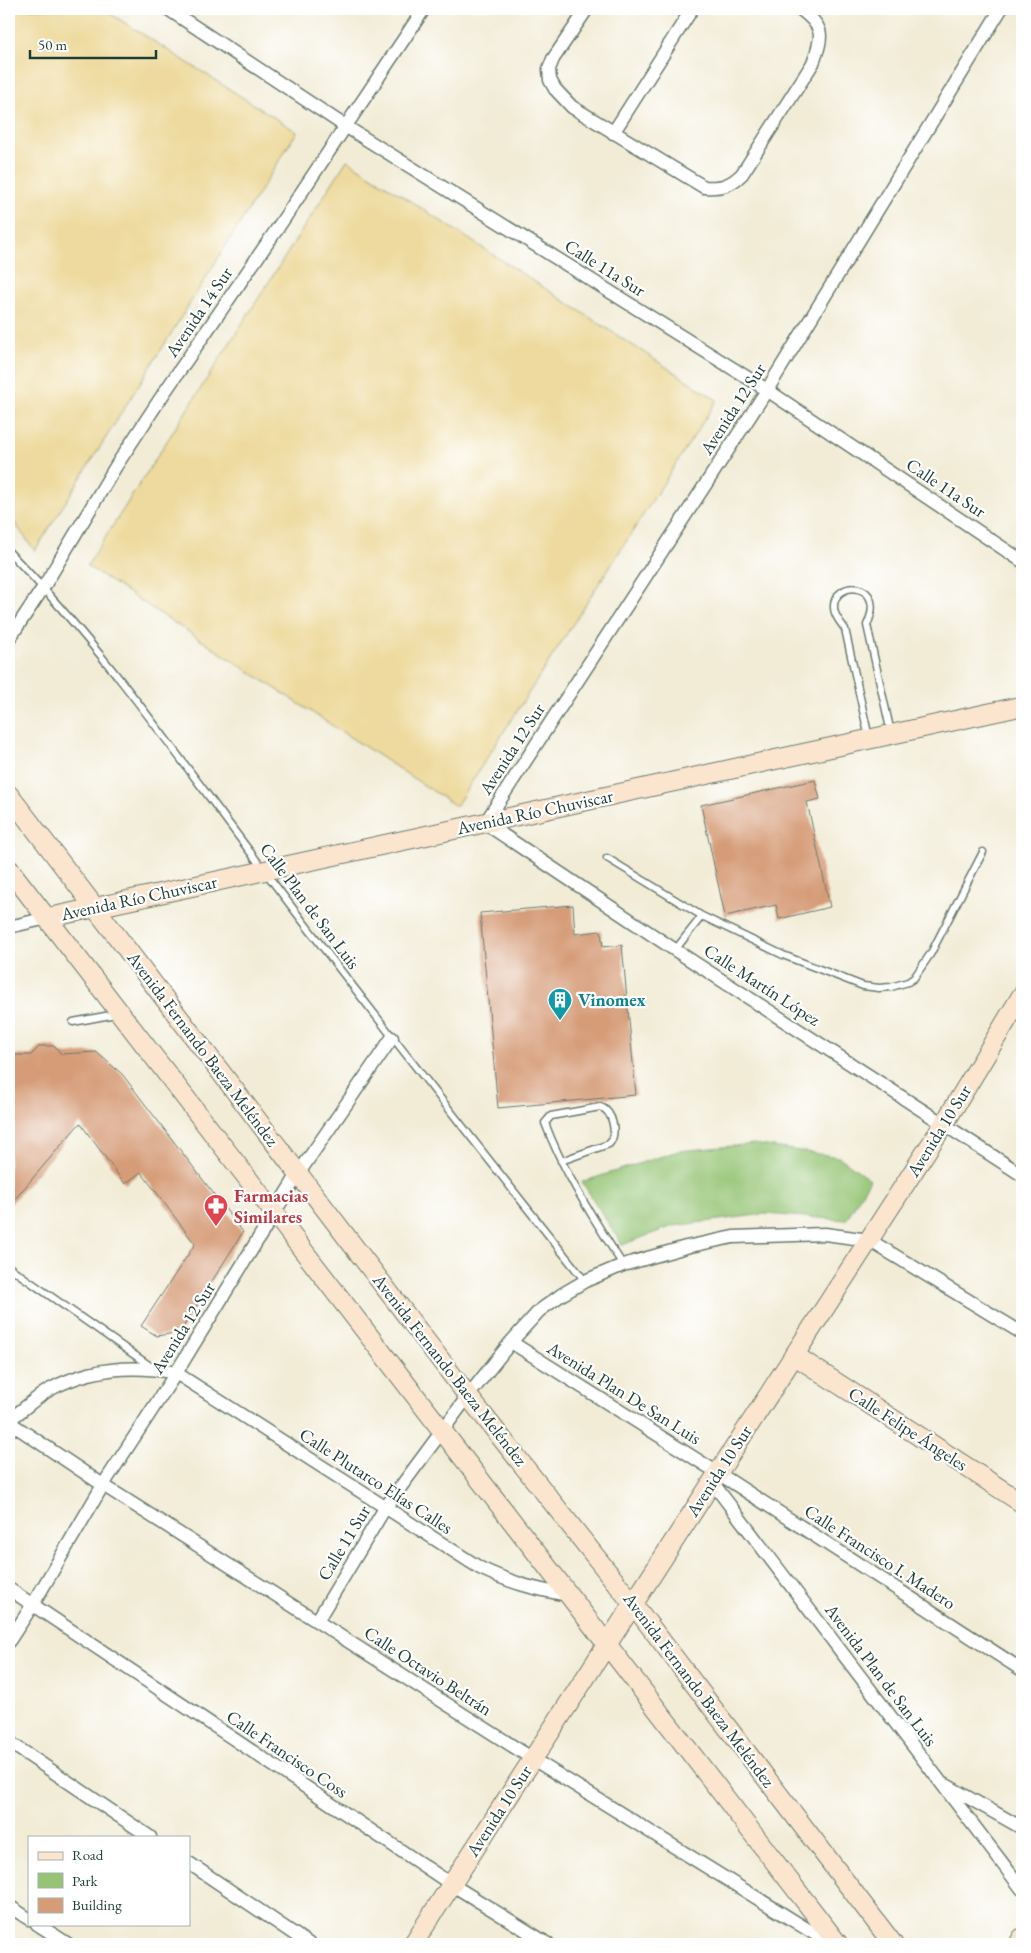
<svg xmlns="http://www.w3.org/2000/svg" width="1031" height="1953" viewBox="0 0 1031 1953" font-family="'EB Garamond',serif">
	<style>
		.green { fill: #95c474; stroke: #5a8054 }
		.sand { fill: #eeda9e; stroke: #868c69 }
		.building { fill: #d69c78 }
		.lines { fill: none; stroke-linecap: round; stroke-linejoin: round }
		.lane-casing { stroke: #697a6d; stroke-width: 9 }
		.street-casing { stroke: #697a6d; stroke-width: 15 }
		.secondary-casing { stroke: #697a6d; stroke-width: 21 }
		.lane { stroke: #fff; stroke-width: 6 }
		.street { stroke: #fff; stroke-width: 12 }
		.secondary { stroke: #fbe5cf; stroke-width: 19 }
		.labels { text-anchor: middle; stroke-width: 4.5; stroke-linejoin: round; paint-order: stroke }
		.street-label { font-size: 18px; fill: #1f3d34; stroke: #fff }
		.culture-label { font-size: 18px; font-weight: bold; fill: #0d838f; stroke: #fff; text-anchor: start }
		.health-label { font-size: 18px; font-weight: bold; fill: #be3a42; stroke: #fff; text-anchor: start }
	</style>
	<rect width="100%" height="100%" fill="#fff"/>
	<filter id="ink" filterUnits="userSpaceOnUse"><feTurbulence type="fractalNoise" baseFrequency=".02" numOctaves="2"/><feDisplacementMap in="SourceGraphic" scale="10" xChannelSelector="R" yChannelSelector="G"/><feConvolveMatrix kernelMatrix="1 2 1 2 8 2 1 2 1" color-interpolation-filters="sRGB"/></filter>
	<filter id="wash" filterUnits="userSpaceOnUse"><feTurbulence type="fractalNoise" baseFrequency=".0096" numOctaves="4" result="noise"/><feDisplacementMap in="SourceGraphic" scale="20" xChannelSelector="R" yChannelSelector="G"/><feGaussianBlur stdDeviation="1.12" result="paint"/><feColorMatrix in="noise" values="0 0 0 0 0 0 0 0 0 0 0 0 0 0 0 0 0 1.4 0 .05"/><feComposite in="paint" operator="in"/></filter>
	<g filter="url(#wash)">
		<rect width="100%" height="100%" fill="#f2ecd7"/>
		<path class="green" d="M 754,1144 L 839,1157 L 870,1179 L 846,1220 L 765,1214 L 673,1226 L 622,1245 L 582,1182 L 678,1151 Z"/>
		<path class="sand" d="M 9,9 L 103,9 L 297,132 L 35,551 L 9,515 Z
			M 347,160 L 717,400 L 456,806 L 87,566 Z"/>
		<g id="blocks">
			<path class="building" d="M 815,780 L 820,799 L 807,802 L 830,907 L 779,919 L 776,905 L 725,916 L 701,805 Z
				M 573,905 L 575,934 L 601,931 L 603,947 L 622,945 L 636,1095 L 498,1108 L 480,913 Z
				M 40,1046 L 55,1046 L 61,1054 L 96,1052 L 122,1074 L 243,1232 L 180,1332 L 157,1336 L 141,1326 L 195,1244 L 141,1172 L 125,1184 L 80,1123 L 9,1206 L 9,1055 L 31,1055 Z"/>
		</g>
	</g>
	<g filter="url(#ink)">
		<use href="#blocks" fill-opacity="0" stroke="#697a6d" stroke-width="1"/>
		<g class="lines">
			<defs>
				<path id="lane" d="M 9,552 C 104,649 181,761 263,869 C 368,1008 476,1144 585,1281
					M 869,738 L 845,629 C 841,623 834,616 834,608 C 832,579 888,580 867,625 L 891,733
					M 607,858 L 702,916 L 675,950
					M 702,916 L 783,955 L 863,986 L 879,988 L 891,987 L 908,982 L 914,978 L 931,953 L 983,852
					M 73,1022 L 116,1014
					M 561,1161 L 609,1144 C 618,1135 613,1110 600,1107 L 551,1116 L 545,1123 C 564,1174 594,1219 623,1265
					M 9,1267 L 153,1368"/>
				<path id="street" d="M 168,9 L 345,126 L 767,390 L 1022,561
					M 587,9 L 553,59 L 549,69 L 550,80 L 555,89 L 572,107 L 704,187 C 721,188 730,186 742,174 L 813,63 C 823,36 825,27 800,9
					M 1001,9 L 767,390 L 485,823 L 675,950 L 1022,1175
					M 613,133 L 692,9
					M 9,639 L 43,588 L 116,466 L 164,393 L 277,229 L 424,9
					M 9,927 L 47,918
					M 511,1342 L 718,1473 L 1022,1670
					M 9,1420 C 22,1411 35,1398 49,1390 C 89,1368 131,1364 176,1373 L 480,1568 C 512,1583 533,1589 568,1595
					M 9,1422 L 103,1485 L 533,1759 L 831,1944
					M 712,1482 L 1022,1889
					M 9,1589 L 451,1884 L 548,1944
					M 317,1621 L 385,1508 L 468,1396 L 511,1342 L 539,1311 L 561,1295 L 585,1281 L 623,1265 L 686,1247 L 733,1237 L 825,1234 L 869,1240 L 1022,1333
					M 9,1641 L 32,1606 L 103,1485 L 176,1373 L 298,1174 L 392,1038
					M 9,1742 L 150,1837
					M 946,1785 L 1022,1828
					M 189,1863 L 309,1944
					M 9,1906 L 29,1919
					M 37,1924 L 68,1944"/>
				<path id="secondary" d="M 9,795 L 468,1396 L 633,1604 L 893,1944
					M 9,869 L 838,1944
					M 47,918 L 1022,706
					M 794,1355 L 1022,1503
					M 413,1944 L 944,1124 L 1022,995
					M 1019,1944 L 1022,1938"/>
			</defs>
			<use href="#lane" class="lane-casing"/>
			<use href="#street" class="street-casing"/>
			<use href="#secondary" class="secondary-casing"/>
			<use href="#lane" class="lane"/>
			<use href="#street" class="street"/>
			<use href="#secondary" class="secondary"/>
		</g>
	</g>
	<defs>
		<symbol id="building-pin" viewBox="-11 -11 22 30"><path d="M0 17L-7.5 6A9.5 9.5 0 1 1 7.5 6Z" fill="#0f9aa8" stroke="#fff"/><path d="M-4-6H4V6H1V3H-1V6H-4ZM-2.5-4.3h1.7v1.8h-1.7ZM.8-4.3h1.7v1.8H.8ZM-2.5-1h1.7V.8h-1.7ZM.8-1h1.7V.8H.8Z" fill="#fff"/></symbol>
		<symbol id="pharmacy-pin" viewBox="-11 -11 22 30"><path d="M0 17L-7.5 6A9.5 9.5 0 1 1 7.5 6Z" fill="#e0444e" stroke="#fff"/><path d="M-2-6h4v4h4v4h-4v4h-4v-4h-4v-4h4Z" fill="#fff"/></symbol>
	</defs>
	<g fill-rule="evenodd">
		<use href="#building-pin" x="546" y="986" width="28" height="38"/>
		<use href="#pharmacy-pin" x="202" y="1192" width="28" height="38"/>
	</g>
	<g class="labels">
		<g class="street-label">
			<text transform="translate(605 268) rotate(32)" y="6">Calle 11a Sur</text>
			<text transform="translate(199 312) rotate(-56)" y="6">Avenida 14 Sur</text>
			<text transform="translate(733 409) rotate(-57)" y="6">Avenida 12 Sur</text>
			<text transform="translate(946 488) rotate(34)" y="6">Calle 11a Sur</text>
			<text transform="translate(512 749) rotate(-57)" y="6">Avenida 12 Sur</text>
			<text transform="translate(535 812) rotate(-12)" y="6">Avenida Río Chuviscar</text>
			<text transform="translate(139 898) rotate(-12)" y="6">Avenida Río Chuviscar</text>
			<text transform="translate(310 906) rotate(53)" y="6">Calle Plan de San Luis</text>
			<text transform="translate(762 985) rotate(33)" y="6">Calle Martín López</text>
			<text transform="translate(203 1049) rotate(53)" y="6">Avenida Fernando Baeza Meléndez</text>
			<text transform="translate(939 1131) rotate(-58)" y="6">Avenida 10 Sur</text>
			<text transform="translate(183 1328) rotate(-58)" y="6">Avenida 12 Sur</text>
			<text transform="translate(450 1370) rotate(52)" y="6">Avenida Fernando Baeza Meléndez</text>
			<text transform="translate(624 1393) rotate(32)" y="6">Avenida Plan De San Luis</text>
			<text transform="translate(908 1429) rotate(33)" y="6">Calle Felipe Ángeles</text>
			<text transform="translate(719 1471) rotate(-57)" y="6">Avenida 10 Sur</text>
			<text transform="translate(376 1481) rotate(33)" y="6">Calle Plutarco Elías Calles</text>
			<text transform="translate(344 1543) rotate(-59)" y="6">Calle 11 Sur</text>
			<text transform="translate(880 1557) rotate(33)" y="6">Calle Francisco I. Madero</text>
			<text transform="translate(428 1671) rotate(33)" y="6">Calle Octavio Beltrán</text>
			<text transform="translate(881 1675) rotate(53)" y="6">Avenida Plan de San Luis</text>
			<text transform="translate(699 1690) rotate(53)" y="6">Avenida Fernando Baeza Meléndez</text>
			<text transform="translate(287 1754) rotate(34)" y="6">Calle Francisco Coss</text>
			<text transform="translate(499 1811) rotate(-57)" y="6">Avenida 10 Sur</text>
		</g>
		<g class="culture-label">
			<text x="578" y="1006">Vinomex</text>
		</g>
		<g class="health-label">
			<text x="234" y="1202">Farmacias<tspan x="234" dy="21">Similares</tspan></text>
		</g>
	</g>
	<rect width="1031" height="1953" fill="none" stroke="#fff" stroke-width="30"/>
	<rect x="28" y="1836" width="162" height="90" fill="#ffffff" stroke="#a5b1ae"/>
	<rect x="38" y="1852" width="25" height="8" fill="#fbe5cf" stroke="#a5b1ae"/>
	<text x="72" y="1860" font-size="15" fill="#1f3d34">Road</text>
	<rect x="38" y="1873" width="25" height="15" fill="#95c474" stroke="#a5b1ae"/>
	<text x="72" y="1886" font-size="15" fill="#1f3d34">Park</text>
	<rect x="38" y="1898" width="25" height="15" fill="#d69c78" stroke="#a5b1ae"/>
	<text x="72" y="1910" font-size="15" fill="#1f3d34">Building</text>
	<path d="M30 50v8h126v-8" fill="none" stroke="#1f3d34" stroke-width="2.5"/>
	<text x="38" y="50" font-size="15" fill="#1f3d34" stroke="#ffffff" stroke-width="4" paint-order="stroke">50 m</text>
</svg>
